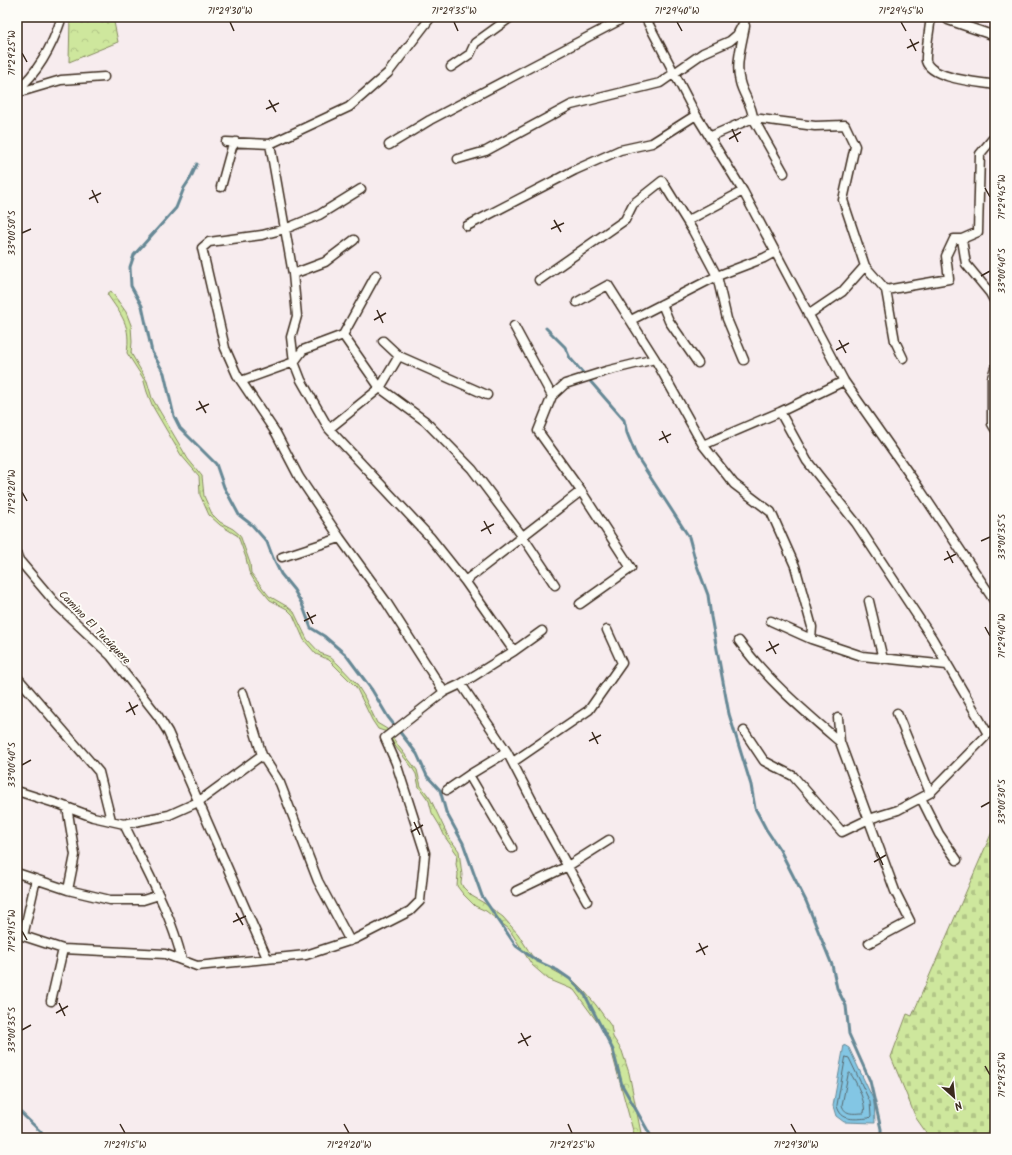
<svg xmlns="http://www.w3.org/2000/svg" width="1012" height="1155" viewBox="0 0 1012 1155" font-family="Kalam,sans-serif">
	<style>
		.cemetery { fill: url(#cemetery-stones); stroke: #84885e }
		.park { fill: url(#park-crowns); stroke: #84885e }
		.water { fill: #83c6e4; stroke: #668895 }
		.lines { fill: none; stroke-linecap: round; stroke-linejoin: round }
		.shore { stroke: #58686d; stroke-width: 1 }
		.stream { stroke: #668895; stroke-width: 3 }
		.minor-casing { stroke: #3b2a1e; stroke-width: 11 }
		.minor { stroke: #fdfcf7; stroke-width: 8 }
		.ticks { fill: none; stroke: #3b2a1e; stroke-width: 1.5 }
		.labels { text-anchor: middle; stroke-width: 4; stroke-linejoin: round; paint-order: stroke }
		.street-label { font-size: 11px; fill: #3b2a1e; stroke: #fdfcf7 }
		.neatline { fill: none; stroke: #3b2a1e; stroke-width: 1.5 }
		.ticks-label { font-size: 10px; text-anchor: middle; fill: #3b2a1e }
	</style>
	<defs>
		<pattern id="cemetery-stones" width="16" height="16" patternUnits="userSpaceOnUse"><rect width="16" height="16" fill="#cee79d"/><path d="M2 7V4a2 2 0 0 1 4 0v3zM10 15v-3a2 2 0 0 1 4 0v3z" fill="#b2c687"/></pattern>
		<pattern id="park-crowns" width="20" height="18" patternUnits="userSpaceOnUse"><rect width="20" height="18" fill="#cee79d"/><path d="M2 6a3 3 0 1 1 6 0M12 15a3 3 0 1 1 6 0" fill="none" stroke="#b2c687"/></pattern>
	</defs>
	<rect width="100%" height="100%" fill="#f7ecee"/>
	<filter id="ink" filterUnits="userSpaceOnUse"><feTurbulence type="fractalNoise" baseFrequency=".025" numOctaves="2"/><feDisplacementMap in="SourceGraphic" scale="8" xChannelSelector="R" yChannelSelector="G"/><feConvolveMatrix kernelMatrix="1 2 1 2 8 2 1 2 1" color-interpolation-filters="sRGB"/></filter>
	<g filter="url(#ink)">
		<path class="cemetery" d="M 995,825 L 995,1138 L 930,1138 L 916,1118 L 891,1057 L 907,1014 L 912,1016 Z"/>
		<path class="park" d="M 70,17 L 113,17 L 118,42 L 69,62 Z
			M 111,291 L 126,312 L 131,325 L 132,342 L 131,353 L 147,381 L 152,398 L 188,459 L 202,476 L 204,496 L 212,514 L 220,522 L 233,529 L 240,535 L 250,563 L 251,573 L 269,596 L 288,607 L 294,612 L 307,639 L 320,653 L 330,657 L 338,664 L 356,683 L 364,696 L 377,723 L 387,729 L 399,747 L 417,770 L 421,786 L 430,798 L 448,836 L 459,851 L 462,875 L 461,883 L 463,887 L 472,896 L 484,903 L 503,917 L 518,934 L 532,956 L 553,970 L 575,982 L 585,992 L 596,1005 L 611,1026 L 613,1037 L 622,1051 L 629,1073 L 642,1138 L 635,1138 L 612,1053 L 609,1038 L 574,990 L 548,979 L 532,965 L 509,929 L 486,911 L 475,906 L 463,894 L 457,886 L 458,874 L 456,864 L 457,854 L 445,837 L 440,826 L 432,813 L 429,801 L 419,787 L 416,774 L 411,766 L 395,746 L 387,732 L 378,729 L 372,720 L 356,687 L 329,660 L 316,654 L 304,640 L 293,615 L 287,609 L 270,600 L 255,582 L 249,572 L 246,558 L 238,536 L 220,525 L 209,515 L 200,495 L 199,476 L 181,455 L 153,407 L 147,392 L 143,378 L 127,353 C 131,325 122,316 107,294 Z"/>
		<path class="water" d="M 844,1045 L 849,1048 L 874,1101 L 875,1123 L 844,1122 L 836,1116 L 833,1106 Z"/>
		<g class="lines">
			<path class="shore" d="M 846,1057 L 849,1058 L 870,1102 L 871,1116 L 869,1118 C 855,1119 841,1122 837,1106 Z
				M 850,1073 C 856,1080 867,1105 864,1113 C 855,1113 845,1116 842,1105 L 848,1075 Z"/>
			<path class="stream" d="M 197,164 L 190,179 L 184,188 L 176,208 L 134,255 L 130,267 L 131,286 L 142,306 L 152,352 L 164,373 L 174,416 L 180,428 L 216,464 L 224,487 L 239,515 L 252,525 L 267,542 L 273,558 L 281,574 L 294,590 L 302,604 L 311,628 L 324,636 L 346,655 L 372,690 L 388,717 L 417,754 L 427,776 L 440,790 L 446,812 L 463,843 L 482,896 L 516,946 L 537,961 L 557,970 L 570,979 L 585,995 L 613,1050 L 622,1085 L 652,1138
				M 546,328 L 565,347 L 570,358 L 624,420 L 627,433 L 636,455 L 689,537 L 696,563 L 708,595 L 711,617 L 729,714 L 751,785 L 755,808 L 766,829 L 780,850 L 806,901 L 832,965 L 837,988 L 846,1006 L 849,1034 L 870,1081 L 881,1129 L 881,1138
				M 17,1109 L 41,1132 L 43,1138"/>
			<defs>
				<path id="minor" d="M 645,17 L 696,115 L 743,191 L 844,381 L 919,488 L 995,602
					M 931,17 C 930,25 925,55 926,61 C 931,79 980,82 995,85
					M 946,17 L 948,20 L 995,36
					M 745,26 C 742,43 735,65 740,82 C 743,95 752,104 753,118 L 784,173
					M 451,67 L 470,54 L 475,43 L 511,17
					M 17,90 C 40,71 53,44 62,17
					M 17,93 L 61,80 L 104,77
					M 709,137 L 753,118 L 815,126 L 845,125 L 855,146 L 843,200 L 865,266 L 886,290 L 949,279 L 946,256 L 954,239 L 962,239 L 966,264 L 990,293 L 995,302
					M 226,142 L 270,144 L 349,107 L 388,73 L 431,17
					M 270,144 L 293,274 L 297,316 L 291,337 L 294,362 L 301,380 L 329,429 L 430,537 L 465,581 L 514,651
					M 389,145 L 430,120 L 626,17
					M 458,159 L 486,151 L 571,105 L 660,83 L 703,53 L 730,41 L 737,35 L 746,18
					M 221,187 L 232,147 L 236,142
					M 361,189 L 319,215 L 285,229 L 262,235 L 209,242 L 202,248 L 225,348 L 237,375 L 276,433 L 299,477 L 340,538 L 385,600 L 444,692
					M 687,221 L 743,191
					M 467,226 L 575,170 L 620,150 L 652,143 L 696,115
					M 962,239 L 978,232 L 980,154 L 995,136
					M 293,274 L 325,262 L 354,240
					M 539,280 L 625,220 L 633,204 L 662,181 L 693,231 L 717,276 L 727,319 L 744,360
					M 886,290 L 895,341 L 903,358
					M 577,302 L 608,285 L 655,359 L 703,445 L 734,484 L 771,512 L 795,566 L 812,627 L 811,639
					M 662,304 L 669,321 L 698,363
					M 808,315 L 842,292 L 865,266
					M 631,320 L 717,276 L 764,258 L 775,252
					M 514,326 L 552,396
					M 343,335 L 380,388 L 425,421 L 472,469 L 523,537 L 555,585
					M 383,341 L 399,356
					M 995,368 L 992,378 L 992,424 L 995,429
					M 241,381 L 294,362 L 303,350 L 343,335 L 376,275
					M 780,412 L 807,461 L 856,523 L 932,638 L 988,734
					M 329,429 L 380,388 L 399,356 L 487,395
					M 703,445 L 780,412 L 844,381
					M 17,555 L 19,560 L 57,605 L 111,656 L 158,716 L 168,732 L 267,958
					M 282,557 L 340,538
					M 465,581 L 581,491
					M 869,601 L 883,659
					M 580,604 L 631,568 L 581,491 L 538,431 L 552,396 L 565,384 L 606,371 L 655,359
					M 771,621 L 811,639 L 862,656 L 947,665
					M 739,641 C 767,680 804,711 840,742
					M 17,677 L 99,772 L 111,820
					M 461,684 L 507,752 L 548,831 L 587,901
					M 243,693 L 262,755
					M 897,713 L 930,793
					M 838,718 L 840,742 L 895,891 L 910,921 L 869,943
					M 744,731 L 764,761 L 793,776 L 842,832 L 869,819 L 898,810 L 930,793 L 988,734 L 995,729
					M 513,762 L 589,710 L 622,663 L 607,630
					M 469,775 L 512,848
					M 447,790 L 469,775 L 507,752
					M 17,791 L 61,805 L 93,817 L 124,824 L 169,815 L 198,802 L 262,755 L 280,783 L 318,881 L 350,941
					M 921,798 L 939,834 L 957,860
					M 67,807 L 75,855 L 68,890
					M 124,824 C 145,868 171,912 182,960
					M 17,873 L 68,890 L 110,900 L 143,900 L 159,895
					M 516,891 L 568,866 L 609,840
					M 17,934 L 63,949 L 165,954 L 197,966 L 306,955 L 355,939 L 410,911 L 420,901 L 425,853 L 396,763 L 385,738 L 444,692 L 461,684 L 514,651 L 542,631
					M 23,936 L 36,879
					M 51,1001 L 63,949"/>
			</defs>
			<use href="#minor" class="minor-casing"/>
			<use href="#minor" class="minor"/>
		</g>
	</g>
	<path class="ticks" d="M 230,22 L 234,31M 454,22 L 458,31M 677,22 L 682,31M 901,22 L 906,31M 910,39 L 916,51M 907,48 L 919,42M 22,53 L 27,62M 269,100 L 276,112M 266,109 L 279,103M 732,129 L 738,142M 729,139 L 741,132M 985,188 L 990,197M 92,190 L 98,203M 89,199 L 101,193M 554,220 L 561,232M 551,229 L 564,223M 22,233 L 31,229M 981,276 L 990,271M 377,310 L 383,323M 374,320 L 386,313M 839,340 L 846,353M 836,350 L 849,343M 199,401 L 206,413M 196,410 L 209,404M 662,431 L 668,443M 659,440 L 671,434M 22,492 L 27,501M 484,521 L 491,534M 481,531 L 494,524M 981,541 L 990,537M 947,551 L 953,563M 944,560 L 956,554M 307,612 L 313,624M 304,621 L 316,615M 985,627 L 990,636M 769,641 L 776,654M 766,651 L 779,644M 129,702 L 135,715M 126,712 L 138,705M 592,732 L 598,744M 589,741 L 601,735M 22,765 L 31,760M 981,807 L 990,802M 414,822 L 420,835M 411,832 L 423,825M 877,852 L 883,865M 874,862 L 886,855M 236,913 L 243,925M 233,922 L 246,916M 22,931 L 27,940M 699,943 L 705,955M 696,952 L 708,946M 59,1003 L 65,1016M 56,1013 L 68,1006M 22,1030 L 31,1025M 521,1033 L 528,1046M 518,1043 L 531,1036M 985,1066 L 990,1075M 120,1124 L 125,1133M 344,1124 L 349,1133M 568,1124 L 572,1133M 791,1124 L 796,1133"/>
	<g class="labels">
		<g class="street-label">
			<text transform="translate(95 627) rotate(46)" y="4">Camino El Tucúquere</text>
		</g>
	</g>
	<rect width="1012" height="1155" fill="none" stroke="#fdfcf7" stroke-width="44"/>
	<g transform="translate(954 1097) rotate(153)" stroke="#fdfcf7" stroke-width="3" paint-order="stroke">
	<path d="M0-3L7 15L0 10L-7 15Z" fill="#3b2a1e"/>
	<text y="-6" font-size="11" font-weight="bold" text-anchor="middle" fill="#3b2a1e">N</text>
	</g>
	<rect x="22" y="22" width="968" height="1111" class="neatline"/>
	<g class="ticks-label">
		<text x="230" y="14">71°29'30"W</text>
		<text x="454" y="14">71°29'35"W</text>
		<text x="677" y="14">71°29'40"W</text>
		<text x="901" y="14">71°29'45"W</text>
		<text transform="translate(11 53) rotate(-90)" y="4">71°29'25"W</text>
		<text transform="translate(1001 197) rotate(-90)" y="4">71°29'45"W</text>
		<text transform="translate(11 233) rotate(-90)" y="4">33°00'50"S</text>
		<text transform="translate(1001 271) rotate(-90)" y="4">33°00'40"S</text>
		<text transform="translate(11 492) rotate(-90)" y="4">71°29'20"W</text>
		<text transform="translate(1001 537) rotate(-90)" y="4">33°00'35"S</text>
		<text transform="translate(1001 636) rotate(-90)" y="4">71°29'40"W</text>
		<text transform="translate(11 765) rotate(-90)" y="4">33°00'40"S</text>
		<text transform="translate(1001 802) rotate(-90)" y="4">33°00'30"S</text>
		<text transform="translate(11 931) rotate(-90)" y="4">71°29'15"W</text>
		<text transform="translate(11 1030) rotate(-90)" y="4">33°00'35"S</text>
		<text transform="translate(1001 1075) rotate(-90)" y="4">71°29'35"W</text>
		<text x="125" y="1148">71°29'15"W</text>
		<text x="349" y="1148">71°29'20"W</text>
		<text x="572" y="1148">71°29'25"W</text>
		<text x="796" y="1148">71°29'30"W</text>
	</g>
</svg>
